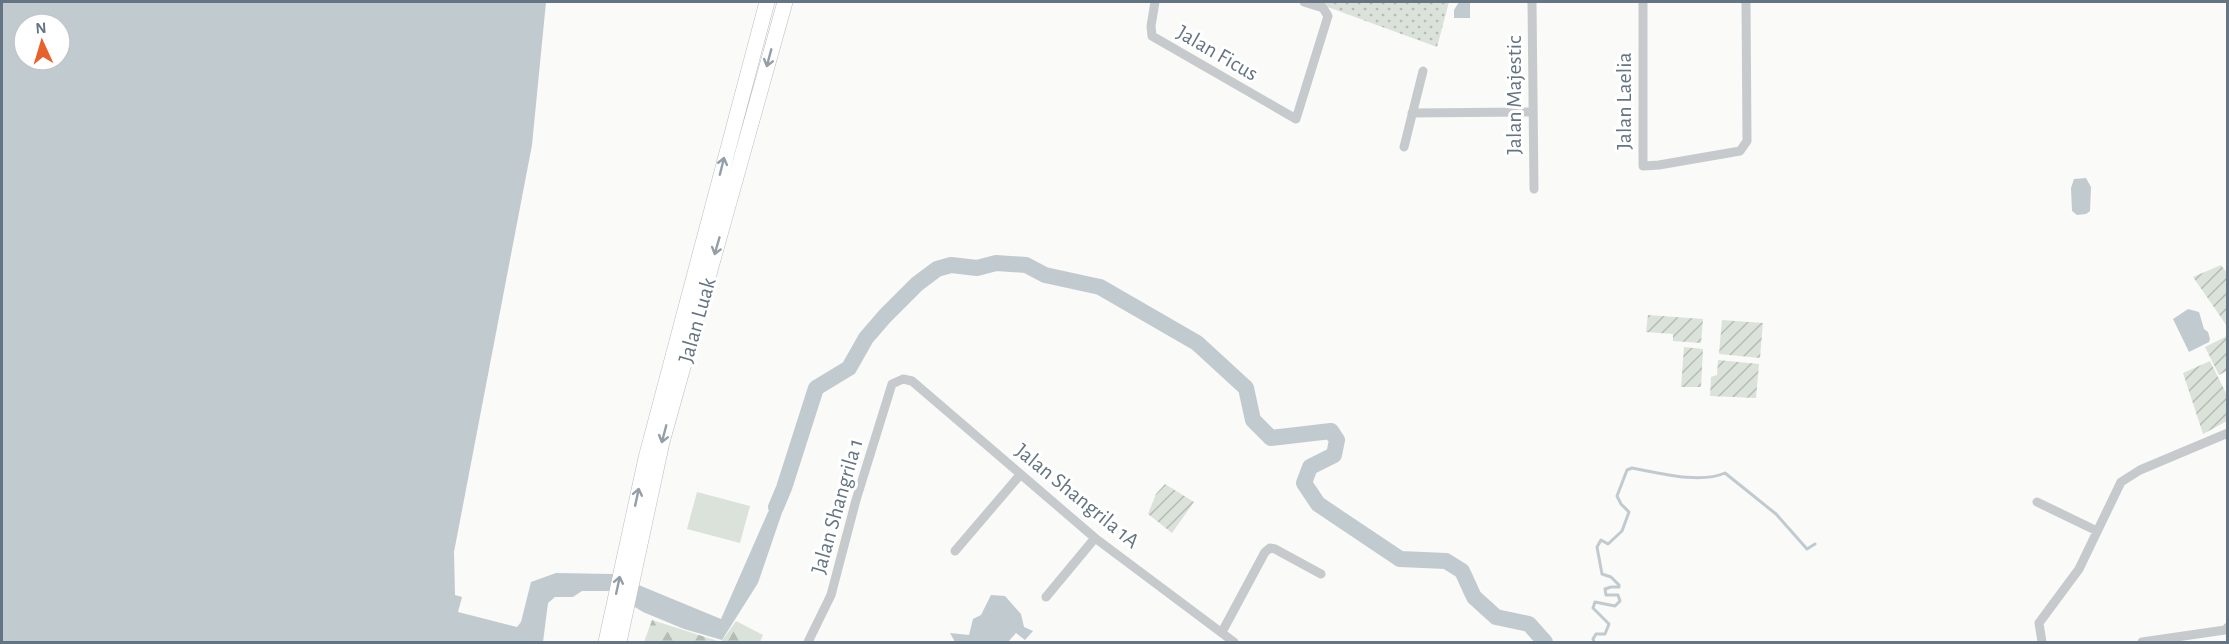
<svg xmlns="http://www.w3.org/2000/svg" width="2229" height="644" viewBox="0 0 2229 644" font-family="'Alegreya Sans',sans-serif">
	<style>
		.grass { fill: url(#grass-dots) }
		.forest { fill: url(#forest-firs) }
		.garden { fill: url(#garden-furrows) }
		.pitch { fill: #dbe2d9 }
		.water { fill: #c1cacf; fill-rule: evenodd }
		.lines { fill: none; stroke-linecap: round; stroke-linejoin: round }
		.stream { stroke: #c1cacf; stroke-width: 3 }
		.river { stroke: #c1cacf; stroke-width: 16 }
		.primary-casing { stroke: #b9bdc1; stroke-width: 16 }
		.minor { stroke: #c6cacd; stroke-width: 9 }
		.primary { stroke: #fff; stroke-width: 15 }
		.oneway { stroke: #939ea8 }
		.labels { text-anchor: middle; stroke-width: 6; stroke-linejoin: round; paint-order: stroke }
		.street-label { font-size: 22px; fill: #657483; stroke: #fff }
	</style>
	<defs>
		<pattern id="grass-dots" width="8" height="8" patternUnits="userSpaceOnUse" patternTransform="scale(1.5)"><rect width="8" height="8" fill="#dbe2d9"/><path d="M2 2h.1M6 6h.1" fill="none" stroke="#b5bcb5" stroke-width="1.8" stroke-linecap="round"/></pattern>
		<pattern id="forest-firs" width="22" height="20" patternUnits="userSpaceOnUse" patternTransform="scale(1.5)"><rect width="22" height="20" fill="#dbe2d9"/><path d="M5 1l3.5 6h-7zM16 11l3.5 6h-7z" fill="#b5bcb5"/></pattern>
		<pattern id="garden-furrows" width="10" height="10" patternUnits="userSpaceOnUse" patternTransform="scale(1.5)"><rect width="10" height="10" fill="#dbe2d9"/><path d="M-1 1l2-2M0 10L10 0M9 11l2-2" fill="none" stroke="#b5bcb5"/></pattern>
	</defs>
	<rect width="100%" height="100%" fill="#fafaf8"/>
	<path class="grass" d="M 1314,2 L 1449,2 L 1437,47 Z"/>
	<path class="forest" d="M 652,620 L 721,642 L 736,621 L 763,635 L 760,642 L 644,642 Z"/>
	<path class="garden" d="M 2221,265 L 2227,273 L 2227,326 L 2193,277 Z
		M 1648,315 L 1703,319 L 1701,343 L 1673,341 L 1673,334 L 1646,332 Z
		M 1722,320 L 1763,323 L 1760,358 L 1719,354 Z
		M 2227,336 L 2227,371 L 2219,375 L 2205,347 Z
		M 1684,347 L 1703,349 L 1701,387 L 1681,387 Z
		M 1718,360 L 1759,364 L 1756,398 L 1710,396 L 1711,377 L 1717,375 Z
		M 2210,361 L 2227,395 L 2227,421 L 2203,434 L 2183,373 Z
		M 1165,484 L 1194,502 L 1172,533 L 1148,514 L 1156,494 Z"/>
	<path class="pitch" d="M 697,492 L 750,506 L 740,543 L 687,529 Z"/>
	<path class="water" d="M 2,2 L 546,2 L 532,145 L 454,552 L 455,595 L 462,597 L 458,612 L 517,627 L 521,622 L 531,582 L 556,573 L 612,574 L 721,619 L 768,512 L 784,488 L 785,504 L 758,583 L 722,640 L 684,629 L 643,612 L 609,591 L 582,591 L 573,597 L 555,597 L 548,603 L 543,642 L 2,642 ZM 24,24 L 60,24 L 60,60 L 24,60 Z
		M 1459,2 L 1470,2 L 1470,18 L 1454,18 L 1454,10 Z
		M 2086,178 L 2091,187 L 2090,211 L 2086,214 L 2077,215 L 2072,211 L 2071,188 L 2074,179 Z
		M 2188,309 L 2199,312 L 2204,329 L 2208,332 L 2210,339 L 2209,342 L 2189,352 L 2173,319 Z
		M 991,595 L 1005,596 L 1021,614 L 1024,627 L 1033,631 L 1025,640 L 1016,633 L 1008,642 L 955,642 L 950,633 L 969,635 L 973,619 L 981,615 Z"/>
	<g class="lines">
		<path class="stream" d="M 1594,642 L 1593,639 L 1596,634 L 1605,634 L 1609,624 L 1593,608 L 1595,602 L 1615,606 L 1620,601 L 1618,595 L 1606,595 L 1605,589 L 1611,587 L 1619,587 L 1619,585 L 1611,577 L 1602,574 L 1597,547 L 1601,540 L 1608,544 L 1622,531 L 1629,512 L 1621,504 L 1617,496 L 1627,470 L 1632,468 C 1659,473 1700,484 1725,473 L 1776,514 L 1807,549 L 1815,544"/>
		<path class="river" d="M 776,507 L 784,488 L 816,388 L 849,368 L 866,338 L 885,316 L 917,284 L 937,269 L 951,265 L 977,268 L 996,263 L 1026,265 L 1045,275 L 1100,287 L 1197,343 L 1246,388 L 1253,420 L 1271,438 L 1331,431 L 1337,440 L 1334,455 L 1310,467 L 1304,483 L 1318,504 L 1400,559 L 1446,561 L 1462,571 L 1474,597 L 1496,617 L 1529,624 L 1545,642"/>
		<defs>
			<path id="primary" d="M 606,642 L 646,458 L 767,2
				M 619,642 L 662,442 L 785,2"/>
		</defs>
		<use href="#primary" class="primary-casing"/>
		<path class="minor" d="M 1155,2 L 1151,26 L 1152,36 L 1296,119 L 1328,16 L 1323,8 L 1304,2
			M 1532,2 L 1534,189
			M 1643,2 L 1643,166 L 1659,165 L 1740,151 L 1747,141 L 1746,2
			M 1412,113 L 1533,112
			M 1404,147 L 1423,71
			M 2037,502 L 2097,531
			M 955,551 L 1020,475
			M 1046,597 L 1095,538
			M 1222,632 L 1265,552 L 1270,548 L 1275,549 L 1321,574
			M 808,642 L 831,595 L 856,500 L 892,384 L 903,379 L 912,381 L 1095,538 L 1234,642
			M 2042,642 L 2039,623 L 2079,569 L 2121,482 L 2140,470 L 2228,433
			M 2142,642 L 2225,630 L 2228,627"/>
		<use href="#primary" class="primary"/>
	</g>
	<defs><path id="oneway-shaft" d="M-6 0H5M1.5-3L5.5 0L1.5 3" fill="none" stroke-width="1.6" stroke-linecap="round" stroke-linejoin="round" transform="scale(1.5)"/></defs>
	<g class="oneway">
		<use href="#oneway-shaft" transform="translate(769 58) rotate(105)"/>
		<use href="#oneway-shaft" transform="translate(722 166) rotate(-76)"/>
		<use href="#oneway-shaft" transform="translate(717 246) rotate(106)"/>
		<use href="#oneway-shaft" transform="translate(664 434) rotate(105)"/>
		<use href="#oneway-shaft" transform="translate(637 497) rotate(-78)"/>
		<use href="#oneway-shaft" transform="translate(618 585) rotate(-78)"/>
	</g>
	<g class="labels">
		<g class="street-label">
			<text transform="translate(1218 52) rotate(30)" y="8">Jalan Ficus</text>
			<text transform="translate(1513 95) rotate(-90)" y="8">Jalan Majestic</text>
			<text transform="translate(1623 101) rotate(-90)" y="8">Jalan Laelia</text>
			<text transform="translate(696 320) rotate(-74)" y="8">Jalan Luak</text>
			<text transform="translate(1078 495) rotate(39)" y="8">Jalan Shangrila 1A</text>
			<text transform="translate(836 506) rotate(-74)" y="8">Jalan Shangrila 1</text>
		</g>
	</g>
	<rect width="2229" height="644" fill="none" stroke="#657483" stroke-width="6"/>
	<g transform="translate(42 42) rotate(356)"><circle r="28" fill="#ffffff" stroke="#c1c7cd" stroke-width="1.5"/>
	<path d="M0-4.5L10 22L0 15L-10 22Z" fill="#e6612c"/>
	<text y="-9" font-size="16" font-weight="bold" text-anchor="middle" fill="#657483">N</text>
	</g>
</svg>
